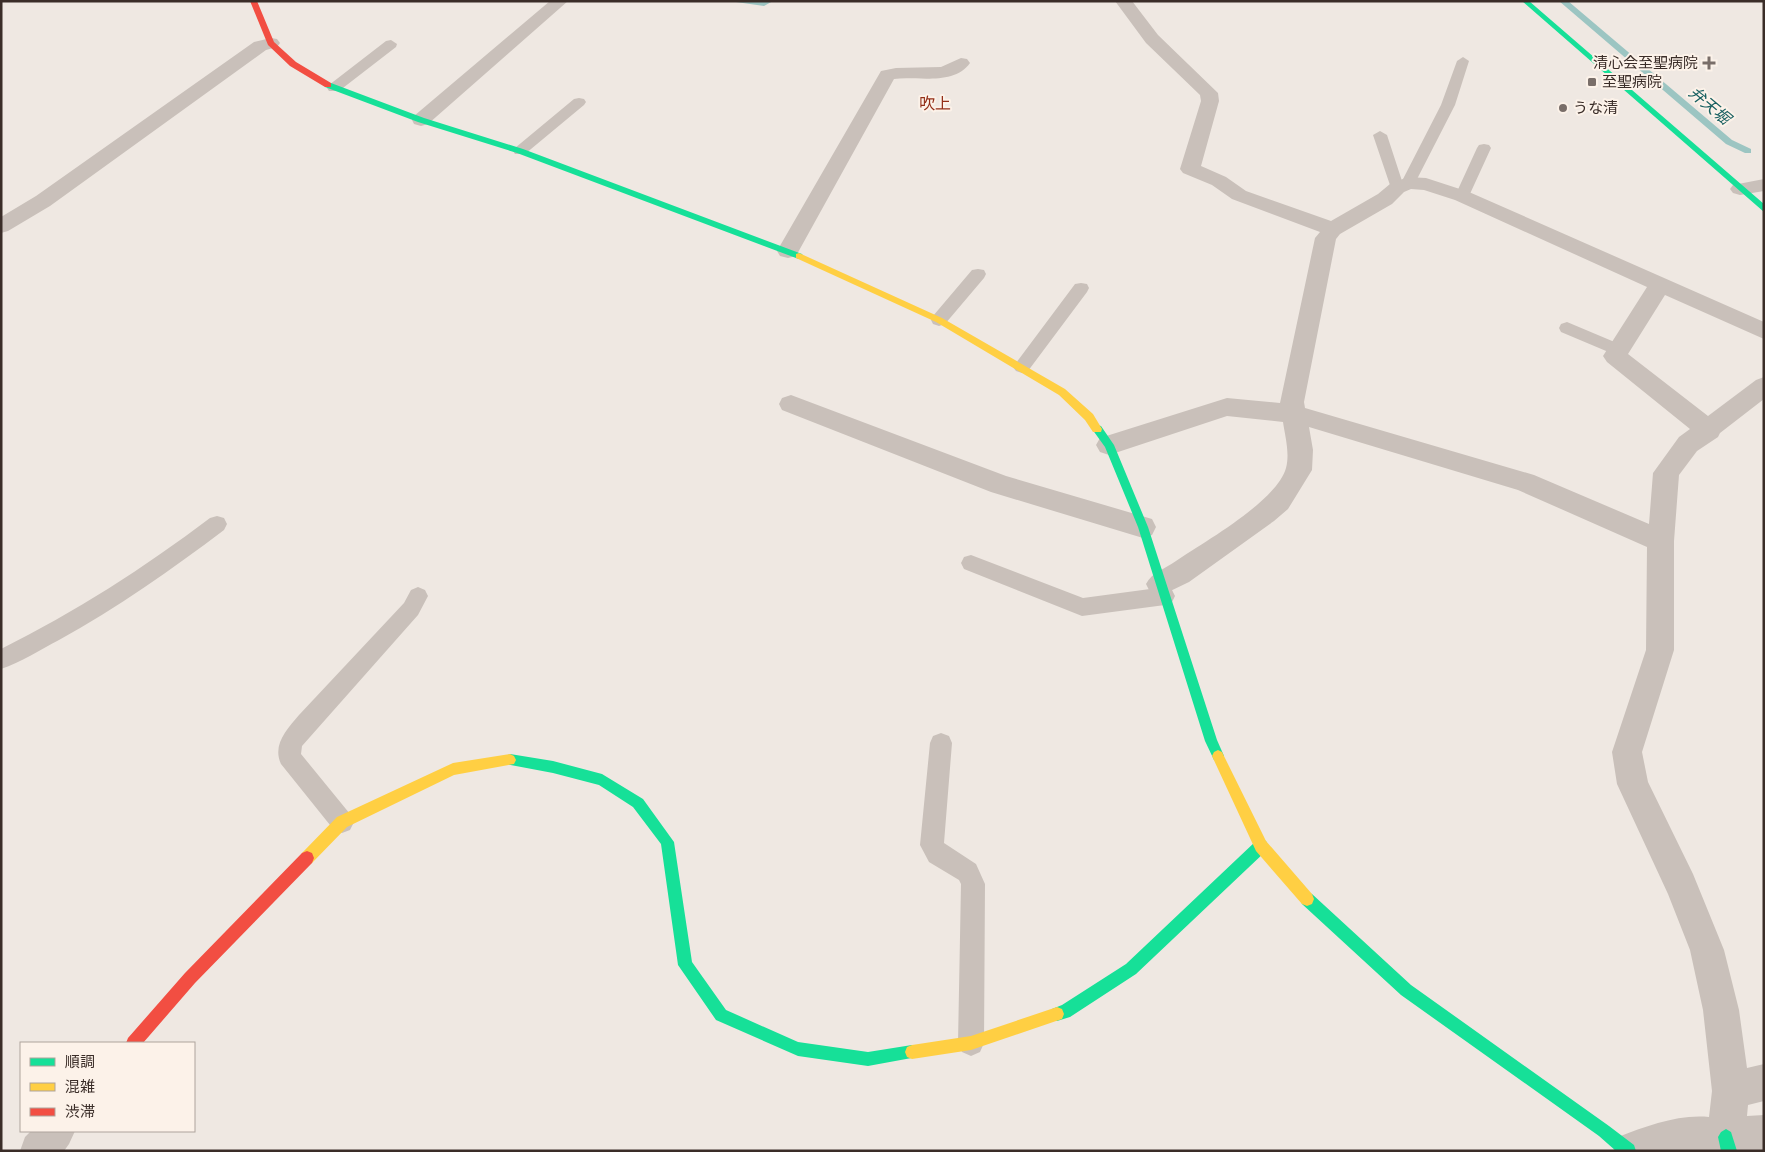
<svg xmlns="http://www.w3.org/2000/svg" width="1765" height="1152" viewBox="0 0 1765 1152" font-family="Arial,'Noto Sans JP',sans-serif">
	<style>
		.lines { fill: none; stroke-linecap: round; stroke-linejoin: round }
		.stream { fill: #9cc5c2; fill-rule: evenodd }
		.lane { fill: #c9c0ba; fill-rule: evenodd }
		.street { fill: #c9c0ba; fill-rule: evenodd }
		.fast { fill: #16e098; fill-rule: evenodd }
		.slow { fill: #ffcf43; fill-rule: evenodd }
		.jam { fill: #f24e42; fill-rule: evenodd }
		.poi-dot { fill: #796e69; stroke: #fcf2e9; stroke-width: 2 }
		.labels { text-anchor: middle; stroke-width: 4; stroke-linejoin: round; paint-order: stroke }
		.far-poi-label { font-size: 15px; fill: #3a2d28; stroke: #fcf2e9; text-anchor: start }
		.far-neighbourhood-label { font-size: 16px; fill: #932e17; stroke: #fcf2e9 }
		.far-water-label { font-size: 16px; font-style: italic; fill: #186061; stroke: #fcf2e9 }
	</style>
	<rect width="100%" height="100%" fill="#efe8e2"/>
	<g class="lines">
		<path class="stream" d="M 729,1 L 773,1 L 764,6 Z
			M 1559,1 L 1568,1 L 1732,140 L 1751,149 L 1751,153 L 1745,153 L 1726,144 Z"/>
		<path class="lane" d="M 391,40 L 397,44 L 396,47 L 339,91 L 329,91 L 327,88 L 329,85 L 386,41 Z
			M 1463,57 L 1469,61 L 1455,105 L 1415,183 L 1413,186 L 1404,186 L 1402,191 L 1392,191 L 1373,135 L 1380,131 L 1387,135 L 1402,181 L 1441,105 L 1457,61 Z
			M 579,98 L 584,99 L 586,102 L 584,105 L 525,154 L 515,154 L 513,151 L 515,148 L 574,99 Z
			M 1484,144 L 1489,145 L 1491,148 L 1469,196 L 1467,199 L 1457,199 L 1455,196 L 1477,148 L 1479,145 Z
			M 978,269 L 984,270 L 986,274 L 984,278 L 945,324 L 939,326 L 933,324 L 931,320 L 933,316 L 972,270 Z
			M 1081,283 L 1087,284 L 1089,288 L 1087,292 L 1028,371 L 1022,373 L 1016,371 L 1013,367 L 1016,363 L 1075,284 Z
			M 1567,322 L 1624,346 L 1626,350 L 1624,354 L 1618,356 L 1561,332 L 1559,328 L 1561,324 Z
			M 217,516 L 224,518 L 227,524 L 224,530 C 171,570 117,608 59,640 C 40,650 21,662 1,669 L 1,649 C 75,612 144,568 210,518 Z
			M 971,555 L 1083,598 L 1165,587 L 1172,590 L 1175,596 L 1172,602 L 1165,605 L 1082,616 L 964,569 L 961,563 L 964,557 Z
			M 418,587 L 425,590 L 428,596 L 418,615 L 302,746 L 301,754 L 350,814 L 354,822 L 350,830 L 342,833 L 334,830 L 281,764 C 272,745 287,729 299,715 L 404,603 L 411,590 Z
			M 941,733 L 949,736 L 952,743 L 944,843 L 976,864 L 985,884 L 984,1043 L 980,1052 L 971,1056 L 962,1052 L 958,1043 L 961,884 L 959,880 L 929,862 L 920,845 L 930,743 L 933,736 Z"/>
		<path class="street" d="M 550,1 L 568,1 L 428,124 L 421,126 L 414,124 L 412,120 L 414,116 Z
			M 1115,1 L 1132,1 L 1158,35 L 1218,93 L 1219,101 L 1201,166 L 1226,177 L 1246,191 L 1331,221 L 1378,194 L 1390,184 L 1408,177 L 1426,178 L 1469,192 L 1764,322 L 1764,339 L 1665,295 L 1628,354 L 1708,416 L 1756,380 L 1764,377 L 1764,399 L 1720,433 L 1718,437 L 1697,451 L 1679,475 L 1674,541 L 1674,650 L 1642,752 L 1648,782 L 1693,874 L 1724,950 L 1739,1010 L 1747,1068 L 1764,1064 L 1764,1101 L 1748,1105 L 1747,1116 L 1764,1115 L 1764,1151 L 1613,1151 L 1618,1137 C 1647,1126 1678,1114 1709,1117 L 1712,1091 L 1703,1010 L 1690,950 L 1668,894 L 1617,784 L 1612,752 L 1646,650 L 1647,547 L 1518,490 L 1309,427 L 1313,450 L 1312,470 L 1288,509 L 1274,521 L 1189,582 L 1160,596 L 1150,592 L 1146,584 C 1152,572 1165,569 1176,561 C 1204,542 1277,501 1286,468 C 1290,453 1285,436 1283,422 L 1227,416 L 1109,455 L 1100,452 L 1096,445 L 1100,438 L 1227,398 L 1280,403 L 1315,238 L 1320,232 L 1232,199 L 1212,185 L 1183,173 L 1180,169 L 1201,101 L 1200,95 L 1146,43 ZM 1411,189 L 1424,190 L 1455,200 L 1647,287 L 1603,356 L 1607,362 L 1690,429 L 1679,437 L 1653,473 L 1649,524 L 1534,475 L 1305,408 L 1304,402 L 1336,239 L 1340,234 L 1392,204 L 1404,192 Z
			M 271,38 L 277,39 L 280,43 L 277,47 L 266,50 L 50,206 L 8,231 L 1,233 L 1,217 L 36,196 L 254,42 Z
			M 961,58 L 967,59 L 970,63 C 954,86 917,76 894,79 L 796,256 L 788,258 L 780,256 L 777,251 L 881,71 L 896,68 L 941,67 Z
			M 1764,179 L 1764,191 L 1740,195 L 1733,193 L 1730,189 L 1733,185 Z
			M 791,395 L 1006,476 L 1152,519 L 1156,527 L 1152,535 L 1143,538 L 991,492 L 782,410 L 779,404 L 782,398 Z
			M 31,1131 L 75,1131 L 69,1144 L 64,1151 L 20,1151 L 25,1137 Z"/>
		<path class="fast" d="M 1522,1 L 1529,1 L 1764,204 L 1764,212 Z
			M 325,83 L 331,83 L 424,118 L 523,149 L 802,254 L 803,256 L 799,259 L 796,258 L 517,153 L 418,122 L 325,87 Z
			M 1097,425 L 1101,426 L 1114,445 L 1148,527 L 1217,740 L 1224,756 L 1222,760 L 1218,762 L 1214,760 L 1205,741 L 1138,527 L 1105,447 L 1092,429 Z
			M 510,754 L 553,761 L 602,774 L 643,799 L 674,842 L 692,962 L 726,1010 L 798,1042 L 868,1052 L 912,1045 L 917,1047 L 919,1052 L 917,1057 L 868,1066 L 798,1056 L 716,1020 L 678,965 L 661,844 L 633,807 L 599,785 L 553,773 L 506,764 L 504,760 L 506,756 Z
			M 1261,839 L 1266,841 L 1268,846 L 1266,851 L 1136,974 L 1070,1017 L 1057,1021 L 1052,1019 L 1050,1014 L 1052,1009 L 1062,1005 L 1126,964 L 1256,841 Z
			M 1307,892 L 1312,894 L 1411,985 L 1609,1126 L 1634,1145 L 1636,1151 L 1616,1151 L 1599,1136 L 1401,995 L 1302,904 L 1300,899 L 1302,894 Z
			M 1726,1129 L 1731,1132 L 1737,1151 L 1721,1151 L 1718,1137 L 1721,1132 Z"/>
		<path class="slow" d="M 799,253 L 942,318 L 1065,389 L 1093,414 L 1102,429 L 1101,432 L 1093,432 L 1085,420 L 1059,395 L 936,322 L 796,258 L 796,254 Z
			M 1218,750 L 1222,752 L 1266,841 L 1312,894 L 1314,899 L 1312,904 L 1307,906 L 1302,904 L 1256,851 L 1212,756 L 1214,752 Z
			M 510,754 L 514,756 L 516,760 L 514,764 L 454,775 L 347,827 L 312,863 L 307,865 L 302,863 L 300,858 L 302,853 L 337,817 L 453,763 Z
			M 1057,1007 L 1062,1009 L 1064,1014 L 1062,1019 L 971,1050 L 912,1059 L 907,1057 L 905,1052 L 907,1047 L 912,1045 L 971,1036 Z"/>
		<path class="jam" d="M 250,1 L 257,1 L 274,42 L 296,62 L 331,83 L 331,87 L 325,87 L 290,66 L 268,45 Z
			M 307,851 L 312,853 L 314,858 L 312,863 L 195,983 L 143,1043 L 126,1043 L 128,1038 L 185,973 L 302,853 Z"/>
	</g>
	<g class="poi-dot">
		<path d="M1706.5 55.5h5v5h5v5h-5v5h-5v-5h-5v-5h5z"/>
		<rect x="1587" y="77" width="10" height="10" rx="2.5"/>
		<circle cx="1563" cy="108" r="5"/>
	</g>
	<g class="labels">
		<g class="far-poi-label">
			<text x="1698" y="68" text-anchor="end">清心会至聖病院</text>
			<text x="1602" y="87">至聖病院</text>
			<text x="1573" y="113">うな清</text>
		</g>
		<g class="far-neighbourhood-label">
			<text x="935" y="109">吹上</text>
		</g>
		<g class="far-water-label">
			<text transform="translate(1710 105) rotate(40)" y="6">弁天堀</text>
		</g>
	</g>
	<rect width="1765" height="1152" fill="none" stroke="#3a2d28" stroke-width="5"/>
	<rect x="20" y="1042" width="175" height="90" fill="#fcf2e9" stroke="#aea39c"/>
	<rect x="30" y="1058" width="25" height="8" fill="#16e098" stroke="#aea39c"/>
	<text x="65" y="1067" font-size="15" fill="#3a2d28">順調</text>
	<rect x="30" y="1083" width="25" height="8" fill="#ffcf43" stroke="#aea39c"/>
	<text x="65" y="1092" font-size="15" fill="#3a2d28">混雑</text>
	<rect x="30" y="1108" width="25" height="8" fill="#f24e42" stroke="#aea39c"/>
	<text x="65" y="1117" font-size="15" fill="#3a2d28">渋滞</text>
</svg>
